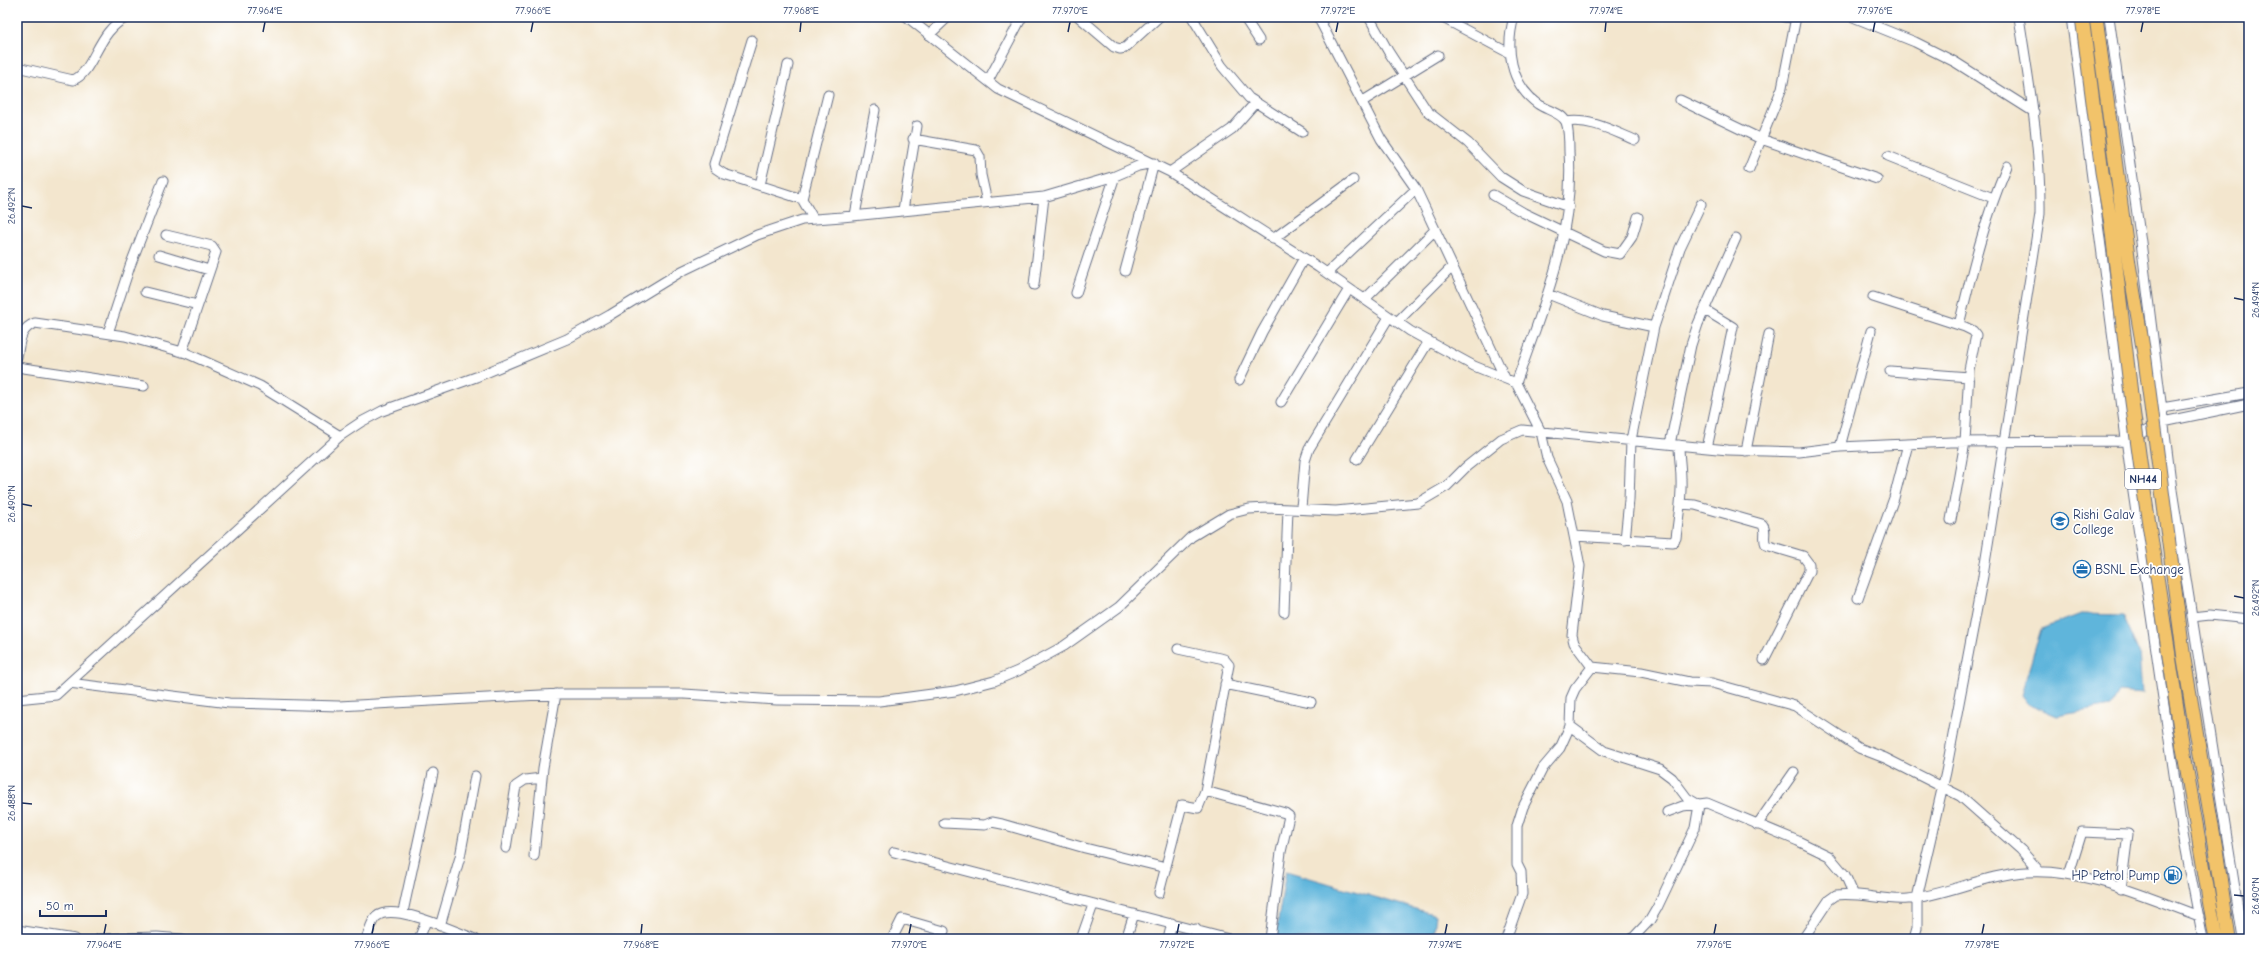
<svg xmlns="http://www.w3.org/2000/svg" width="2266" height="956" viewBox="0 0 2266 956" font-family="'Comic Neue',sans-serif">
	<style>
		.water { fill: #5eb5db; stroke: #3c729c }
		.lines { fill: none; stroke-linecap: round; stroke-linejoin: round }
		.minor-tunnel { stroke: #c8c1b8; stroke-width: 9; stroke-dasharray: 9 4.5; stroke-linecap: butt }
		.minor-casing { stroke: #676f85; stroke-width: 11 }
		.minor { stroke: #fff; stroke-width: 9 }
		.highway-bridge-casing { stroke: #676f85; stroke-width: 15; stroke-linecap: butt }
		.highway-bridge { stroke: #f2c36a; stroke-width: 13 }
		.ticks { fill: none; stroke: #1b2f5e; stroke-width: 1.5 }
		.labels { text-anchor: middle; stroke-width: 3.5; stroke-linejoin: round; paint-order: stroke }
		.shield { fill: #fff; stroke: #5f6d8e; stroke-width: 1 }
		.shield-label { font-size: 12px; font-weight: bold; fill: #1b2f5e }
		.poi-label { font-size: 13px; fill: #1b2f5e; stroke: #fff; text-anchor: start }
		.neatline { fill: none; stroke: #1b2f5e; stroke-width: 1.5 }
		.ticks-label { font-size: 10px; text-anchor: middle; fill: #1b2f5e }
	</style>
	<rect width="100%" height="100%" fill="#fff"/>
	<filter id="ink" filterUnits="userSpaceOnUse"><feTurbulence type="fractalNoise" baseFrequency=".025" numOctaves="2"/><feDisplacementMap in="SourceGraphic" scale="8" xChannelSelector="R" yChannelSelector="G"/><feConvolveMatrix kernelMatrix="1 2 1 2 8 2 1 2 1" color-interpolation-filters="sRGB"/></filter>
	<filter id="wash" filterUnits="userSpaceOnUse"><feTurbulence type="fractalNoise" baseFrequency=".012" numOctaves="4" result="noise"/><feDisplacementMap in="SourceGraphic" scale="16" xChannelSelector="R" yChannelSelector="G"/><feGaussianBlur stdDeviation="0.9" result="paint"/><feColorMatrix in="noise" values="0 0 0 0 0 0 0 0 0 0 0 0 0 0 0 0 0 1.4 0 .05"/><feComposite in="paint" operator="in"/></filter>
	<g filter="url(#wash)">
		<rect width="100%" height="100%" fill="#f3e6ce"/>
		<path class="water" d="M 2081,614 L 2122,615 L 2139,653 L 2142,694 L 2119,692 L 2111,706 L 2057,716 L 2027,703 L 2021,695 L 2041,629 Z
			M 1286,871 L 1436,915 L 1433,939 L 1275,939 Z"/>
	</g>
	<g filter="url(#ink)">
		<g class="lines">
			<path class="minor-tunnel" d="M 2199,916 L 2239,912"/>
			<defs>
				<path id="minor" d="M 907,17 L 998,89 L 1170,172 L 1318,267 L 1410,331 L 1474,366 L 1516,383 L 1541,432 L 1547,458 L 1567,501 L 1580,566 L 1572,635 L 1574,643 L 1592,667 L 1641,672 L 1689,682 L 1712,683 L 1795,706 L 1859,748 L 1885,758 L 1960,796 L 2021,850 L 2040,872
					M 1079,17 L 1114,47 L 1120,49 L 1125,48 L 1159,17
					M 1192,17 L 1222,66 L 1249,98 L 1302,132
					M 1244,17 L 1259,40
					M 1318,17 L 1381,139 L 1416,189 L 1505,378
					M 1369,17 L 1388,51 L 1427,111 L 1468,143 L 1501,177 L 1523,191 L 1569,207
					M 1441,17 L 1509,53
					M 1514,17 C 1505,48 1510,84 1538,104 C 1546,110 1561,112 1566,122 C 1569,130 1569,142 1569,152 C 1575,233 1543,308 1516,383
					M 1785,17 L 1795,18
					M 1853,17 L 1915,42 L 1955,62 L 2034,112
					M 2071,17 L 2133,492 L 2182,829 L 2203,939
					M 2109,17 L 2141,242 L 2172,490 L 2243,939
					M 929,35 L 948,17
					M 752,40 L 714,164 L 715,168 L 724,174 L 802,199
					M 17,67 L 73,80 C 95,72 97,29 128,17
					M 988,81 L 1022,17
					M 1680,100 L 1761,139 L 1877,179
					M 1363,101 L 1438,55
					M 1566,122 C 1590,118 1613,131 1635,140
					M 913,139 L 976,150 L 980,157 L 981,175 L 987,202
					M 1888,156 L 1993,198
					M 1749,169 L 1782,88 L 1796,17
					M 1170,172 L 1232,129 L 1255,103
					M 760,185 L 788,65
					M 1493,195 L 1524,213 L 1604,251 L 1620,254 L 1632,237 L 1638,217
					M 903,210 L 917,126
					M 855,215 L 875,110
					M 813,218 L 802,199 L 828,95
					M 166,235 L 212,246 L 216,252 L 182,352
					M 1273,239 L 1353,180
					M 159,255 L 209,270
					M 1327,273 L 1416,189
					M 1034,285 L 1044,197
					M 145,292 L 198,305
					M 1076,293 L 1115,176
					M 1548,294 L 1603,316 L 1654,327
					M 1873,297 L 1965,327 L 1973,331 L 1976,335 L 1969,370 L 1965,442 L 1951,520
					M 1365,299 L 1435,230
					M 1705,310 L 1733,327 L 1707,448
					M 1397,322 L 1452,267
					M 1959,325 C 1972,271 1985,217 2007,166
					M 108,333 L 130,266 L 163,181
					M 17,357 C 20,343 19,329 35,323 L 125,336 L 186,353 L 260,386 L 340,436
					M 17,367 L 144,386
					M 1890,371 L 1969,377
					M 1239,380 L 1262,332 L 1304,258
					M 1281,402 L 1349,289
					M 2162,408 L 2249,393
					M 1670,444 L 1691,345 L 1698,324 L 1736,238
					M 1840,447 L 1871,331
					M 1746,451 L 1769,334
					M 1357,459 L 1429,341
					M 1680,504 L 1695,505 L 1762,524 C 1768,530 1762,538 1766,545 L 1803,556 L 1809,564 L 1809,571 L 1764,660
					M 1301,508 L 1305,461 L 1309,449 L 1389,317
					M 1574,536 L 1673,542 L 1676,538 C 1678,519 1682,499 1681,479 C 1681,468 1679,457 1679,445
					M 1625,540 L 1629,500 L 1631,440 L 1654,327 L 1680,248 L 1701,204
					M 1858,598 L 1894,498 L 1908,444
					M 1284,612 L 1288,509
					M 2192,617 L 2210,615 L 2249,619
					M 1178,649 L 1224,659 L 1229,665 L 1205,791
					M 69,683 L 340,436 L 361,422 L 382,411 L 476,377 L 567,339 L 610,315 L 682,271 L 757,235 L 802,220 L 842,217 L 1044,197 L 1115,176 L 1138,166 L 1154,163 L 1125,271
					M 1225,684 L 1311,702
					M 17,699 L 56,695 L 69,683 L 229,703 L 339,706 L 560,694 L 684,694 L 777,700 L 879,701 L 955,691 L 994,681 L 1018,671 L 1064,646 L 1119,607 L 1191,537 L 1229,514 L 1249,509 L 1267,508 L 1336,511 L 1418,503 L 1447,486 L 1466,467 L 1501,439 L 1522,430 L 1728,450 L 1799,452 L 1840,447 L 1951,442 L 2127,441 L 2163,422 L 2249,404
					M 1570,726 L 1604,751 L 1660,769 L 1672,778 L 1687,798 L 1699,805 L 1695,828 L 1657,908 L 1650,920 L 1632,939
					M 1667,812 L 1683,806 L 1707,803 L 1798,841 L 1829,856 L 1845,875 L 1854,895
					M 944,823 L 985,825 L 992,822 L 1002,824 L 1085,848 L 1166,868
					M 1757,825 L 1794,772
					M 506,848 L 516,786 L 525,780 L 542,778
					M 894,852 L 1229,939
					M 534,856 L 543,768 L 556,694
					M 2069,874 L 2082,832 L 2128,834 L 2121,889
					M 1159,893 L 1182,805 L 1198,808 L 1205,791 L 1285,813 L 1289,816 L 1281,852 L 1270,939
					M 403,912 L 433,773
					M 440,926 L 460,857 L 475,776
					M 17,930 L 75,939
					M 99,939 L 157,937 L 182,939
					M 366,939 C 369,933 371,921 376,917 C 393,901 455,932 475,939
					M 419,939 L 426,921
					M 892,939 L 902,919 L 944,931
					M 1081,939 L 1093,905
					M 1126,939 L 1134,914
					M 1168,939 L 1172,923
					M 1191,939 L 1196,929
					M 1506,939 L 1522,894 L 1521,872 L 1517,864 L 1517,826 L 1523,807 L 1543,768 L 1560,748 L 1570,726 L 1571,698 L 1575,689 L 1592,667
					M 1803,939 L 1829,900 L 1836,895 C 1860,892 1884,901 1908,899 C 1947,895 1987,874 2027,872 C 2083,868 2146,897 2199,916
					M 1914,939 L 1917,928 L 1917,898 L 1946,772 L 1983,576 L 2040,214 C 2041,148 2029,83 2019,17"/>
			</defs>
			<use href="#minor" class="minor-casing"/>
			<use href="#minor" class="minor"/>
			<defs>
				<path id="highway-bridge" d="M 2082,17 L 2102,172 L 2111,224 L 2131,394 L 2144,491 L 2183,748 L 2216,939
					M 2096,17 L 2129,264 L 2145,360 L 2184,659 L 2216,849 L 2229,939"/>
			</defs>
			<use href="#highway-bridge" class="highway-bridge-casing"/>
			<use href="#highway-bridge" class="highway-bridge"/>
		</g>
	</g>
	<path class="ticks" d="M 263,32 L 265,22M 531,32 L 533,22M 800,32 L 801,22M 1068,32 L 1070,22M 1336,32 L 1338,22M 1605,32 L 1606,22M 1873,32 L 1875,22M 2141,32 L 2143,22M 22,206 L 32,208M 2234,298 L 2244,300M 22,504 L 32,506M 2234,596 L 2244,598M 22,803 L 32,804M 2234,895 L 2244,896M 104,934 L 106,924M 372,934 L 374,924M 641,934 L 642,924M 909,934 L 911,924M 1177,934 L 1179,924M 1445,934 L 1447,924M 1714,934 L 1716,924M 1982,934 L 1984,924"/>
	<defs>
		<symbol id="university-ring" viewBox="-11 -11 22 22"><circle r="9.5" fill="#fff" stroke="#1f6fb2" stroke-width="1.5"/><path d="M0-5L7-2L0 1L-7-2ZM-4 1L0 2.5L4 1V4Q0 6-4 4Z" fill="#1f6fb2"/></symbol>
		<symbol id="office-ring" viewBox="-11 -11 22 22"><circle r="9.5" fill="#fff" stroke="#1f6fb2" stroke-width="1.5"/><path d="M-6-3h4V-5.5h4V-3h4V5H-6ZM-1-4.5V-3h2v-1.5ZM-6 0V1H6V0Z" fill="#1f6fb2"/></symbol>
		<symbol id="fuel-ring" viewBox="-11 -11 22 22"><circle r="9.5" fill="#fff" stroke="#1f6fb2" stroke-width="1.5"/><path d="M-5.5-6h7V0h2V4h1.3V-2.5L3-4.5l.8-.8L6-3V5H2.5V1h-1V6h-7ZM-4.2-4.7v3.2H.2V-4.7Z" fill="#1f6fb2"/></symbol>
	</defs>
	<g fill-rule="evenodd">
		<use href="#university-ring" x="2050" y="511" width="20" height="20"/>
		<use href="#office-ring" x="2072" y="559" width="20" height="20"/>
		<use href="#fuel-ring" x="2163" y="865" width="20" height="20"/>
	</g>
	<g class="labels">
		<rect class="shield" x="2125" y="469" width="36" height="20" rx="3"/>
		<g class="shield-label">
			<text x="2143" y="483">NH44</text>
		</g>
		<g class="poi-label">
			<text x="2073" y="519">Rishi Galav<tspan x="2073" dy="15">College</tspan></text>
			<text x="2095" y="574">BSNL Exchange</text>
			<text x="2160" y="880" text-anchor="end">HP Petrol Pump</text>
		</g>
	</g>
	<rect width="2266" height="956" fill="none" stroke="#fff" stroke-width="44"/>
	<path d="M40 910v6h66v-6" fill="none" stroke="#1b2f5e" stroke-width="2"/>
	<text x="46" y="910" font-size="12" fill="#1b2f5e" stroke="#ffffff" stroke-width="3" paint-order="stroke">50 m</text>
	<rect x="22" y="22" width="2222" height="912" class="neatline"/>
	<g class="ticks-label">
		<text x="265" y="14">77.964°E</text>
		<text x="533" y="14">77.966°E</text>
		<text x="801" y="14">77.968°E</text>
		<text x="1070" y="14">77.970°E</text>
		<text x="1338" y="14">77.972°E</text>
		<text x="1606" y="14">77.974°E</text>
		<text x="1875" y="14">77.976°E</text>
		<text x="2143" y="14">77.978°E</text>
		<text transform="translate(11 206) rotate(-90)" y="4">26.492°N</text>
		<text transform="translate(2255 300) rotate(-90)" y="4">26.494°N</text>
		<text transform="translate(11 504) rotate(-90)" y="4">26.490°N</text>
		<text transform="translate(2255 598) rotate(-90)" y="4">26.492°N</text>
		<text transform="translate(11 803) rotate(-90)" y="4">26.488°N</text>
		<text transform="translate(2255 896) rotate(-90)" y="4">26.490°N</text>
		<text x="104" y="948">77.964°E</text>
		<text x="372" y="948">77.966°E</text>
		<text x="641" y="948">77.968°E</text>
		<text x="909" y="948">77.970°E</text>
		<text x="1177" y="948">77.972°E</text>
		<text x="1445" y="948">77.974°E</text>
		<text x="1714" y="948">77.976°E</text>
		<text x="1982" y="948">77.978°E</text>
	</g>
</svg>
